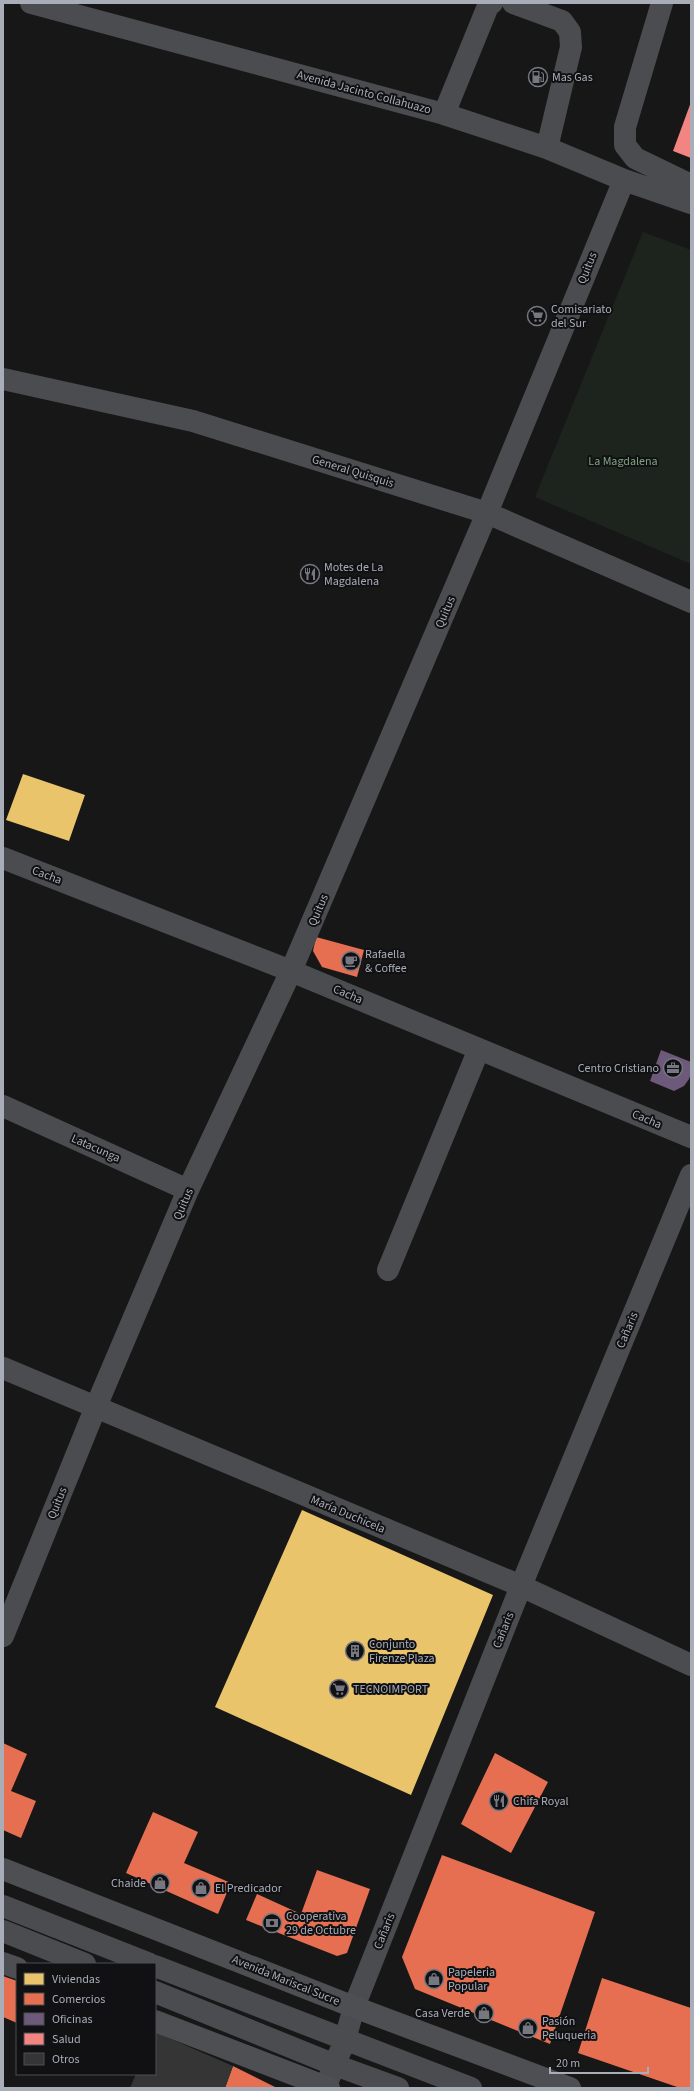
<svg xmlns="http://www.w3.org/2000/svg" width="694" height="2091" viewBox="0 0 694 2091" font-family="'Source Sans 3',sans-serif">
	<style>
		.green { fill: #1d241e }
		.homes { fill: #e9c46a }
		.shops { fill: #e76f51 }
		.offices { fill: #6d597a }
		.health { fill: #f28482 }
		.building { fill: #353536 }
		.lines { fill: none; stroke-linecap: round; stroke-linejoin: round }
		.minor { stroke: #4b4c50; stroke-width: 22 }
		.major { stroke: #4d4f52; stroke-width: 22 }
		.labels { text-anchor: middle; stroke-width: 4; stroke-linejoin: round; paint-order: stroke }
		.poi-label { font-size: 12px; fill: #a8adb8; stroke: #111113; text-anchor: start }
		.street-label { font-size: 12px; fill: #a8adb8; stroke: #111113 }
		.park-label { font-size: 12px; fill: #7fa381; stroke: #111113 }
	</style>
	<rect width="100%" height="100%" fill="#171717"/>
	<path class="green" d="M 643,232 L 691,250 L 691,564 L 535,497 Z"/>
	<path class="homes" d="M 23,774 L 85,795 L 69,841 L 6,820 Z
		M 302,1510 L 493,1595 L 411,1795 L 215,1707 Z"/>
	<path class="shops" d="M 316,937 L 364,950 L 357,977 L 322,967 L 313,951 Z
		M 3,1743 L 27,1754 L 11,1791 L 36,1801 L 21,1838 L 3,1830 Z
		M 495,1753 L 548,1782 L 511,1853 L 461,1824 Z
		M 153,1812 L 198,1832 L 184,1863 L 231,1883 L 218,1914 L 126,1873 Z
		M 442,1855 L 595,1912 L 550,2044 L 415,1989 L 402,1957 Z
		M 317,1870 L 370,1889 L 347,1953 L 337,1956 L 246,1920 L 257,1894 L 301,1914 Z
		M 3,1976 L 17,1981 L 17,2023 L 3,2017 Z
		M 602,1978 L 691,2008 L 691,2088 L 680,2088 L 578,2053 Z
		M 233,2066 L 277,2088 L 225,2088 Z"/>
	<path class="offices" d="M 661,1050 L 691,1062 L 691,1073 L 689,1079 L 684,1086 L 674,1091 L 650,1081 Z"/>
	<path class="health" d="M 691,102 L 691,158 L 673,151 Z"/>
	<path class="building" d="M 155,2032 L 233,2066 L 225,2088 L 130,2088 L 136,2074 L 155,2074 Z"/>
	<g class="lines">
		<path class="minor" d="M 31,3 L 444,114 L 547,148 L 624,180 L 691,203
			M 513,3 L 562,21 L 570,32 L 571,47 L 547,148
			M 662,3 L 625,127 L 625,145 L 635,158 L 691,185
			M 444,114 L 488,6 L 492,3
			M 3,379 L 193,421 L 487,513 L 691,602
			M 3,858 L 291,971 L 691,1137
			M 3,1106 L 188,1190
			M 388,1270 L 479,1049
			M 3,1368 L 521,1586 L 691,1665
			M 3,1636 L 95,1409 L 188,1190 L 291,971 L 487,513 L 624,180
			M 3,1906 L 150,1964
			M 3,1931 L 85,1964
			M 155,1966 L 471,2088
			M 155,1992 L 335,2065 L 398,2088
			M 325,2088 L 345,2040 L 354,2007 L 521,1586 L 691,1175"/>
		<path class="major" d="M 3,1869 L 354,2007 L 570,2088
			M 3,1963 L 17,1968
			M 155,2021 L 329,2088"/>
	</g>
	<defs>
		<symbol id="fuel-ring" viewBox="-11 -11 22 22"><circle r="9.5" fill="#111113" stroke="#757880" stroke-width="1.5"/><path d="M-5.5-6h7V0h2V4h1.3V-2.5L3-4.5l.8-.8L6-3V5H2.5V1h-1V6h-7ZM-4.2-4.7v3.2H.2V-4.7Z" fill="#757880"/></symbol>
		<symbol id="supermarket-ring" viewBox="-11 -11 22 22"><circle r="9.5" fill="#111113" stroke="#757880" stroke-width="1.5"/><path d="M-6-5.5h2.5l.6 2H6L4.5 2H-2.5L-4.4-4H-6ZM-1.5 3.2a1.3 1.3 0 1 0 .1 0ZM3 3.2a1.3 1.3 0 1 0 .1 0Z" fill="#757880"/></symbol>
		<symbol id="restaurant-ring" viewBox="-11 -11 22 22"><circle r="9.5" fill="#111113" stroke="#757880" stroke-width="1.5"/><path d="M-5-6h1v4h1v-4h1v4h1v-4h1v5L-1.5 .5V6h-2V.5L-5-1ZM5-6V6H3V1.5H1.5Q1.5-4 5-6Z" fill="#757880"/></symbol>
		<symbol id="cafe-ring" viewBox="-11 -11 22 22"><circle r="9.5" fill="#111113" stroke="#757880" stroke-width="1.5"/><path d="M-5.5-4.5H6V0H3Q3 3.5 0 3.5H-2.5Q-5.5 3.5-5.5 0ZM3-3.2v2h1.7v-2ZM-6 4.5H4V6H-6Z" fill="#757880"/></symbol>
		<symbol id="office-ring" viewBox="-11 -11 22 22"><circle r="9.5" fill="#111113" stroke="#757880" stroke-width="1.5"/><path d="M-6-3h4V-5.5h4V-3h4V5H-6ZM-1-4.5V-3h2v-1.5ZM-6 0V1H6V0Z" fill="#757880"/></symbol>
		<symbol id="building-ring" viewBox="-11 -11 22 22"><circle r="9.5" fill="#111113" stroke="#757880" stroke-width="1.5"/><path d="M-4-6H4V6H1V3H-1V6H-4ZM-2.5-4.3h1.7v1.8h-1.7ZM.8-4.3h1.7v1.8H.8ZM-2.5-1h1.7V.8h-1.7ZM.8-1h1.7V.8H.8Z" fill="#757880"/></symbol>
		<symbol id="shop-ring" viewBox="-11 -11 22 22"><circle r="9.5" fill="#111113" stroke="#757880" stroke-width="1.5"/><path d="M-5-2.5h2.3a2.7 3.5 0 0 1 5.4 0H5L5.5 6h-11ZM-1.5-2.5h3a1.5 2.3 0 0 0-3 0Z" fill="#757880"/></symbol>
		<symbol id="bank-ring" viewBox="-11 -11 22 22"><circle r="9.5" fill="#111113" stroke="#757880" stroke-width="1.5"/><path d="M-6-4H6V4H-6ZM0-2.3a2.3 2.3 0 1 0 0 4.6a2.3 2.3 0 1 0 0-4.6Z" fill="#757880"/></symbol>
	</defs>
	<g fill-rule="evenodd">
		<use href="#fuel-ring" x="527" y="66" width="22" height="22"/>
		<use href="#supermarket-ring" x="526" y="305" width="22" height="22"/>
		<use href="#restaurant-ring" x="299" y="563" width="22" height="22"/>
		<use href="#cafe-ring" x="340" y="950" width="22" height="22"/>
		<use href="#office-ring" x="662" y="1057" width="22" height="22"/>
		<use href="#building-ring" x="344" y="1640" width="22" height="22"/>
		<use href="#supermarket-ring" x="328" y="1678" width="22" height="22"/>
		<use href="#restaurant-ring" x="488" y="1790" width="22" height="22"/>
		<use href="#shop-ring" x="149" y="1872" width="22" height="22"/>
		<use href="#shop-ring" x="190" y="1877" width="22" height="22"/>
		<use href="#bank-ring" x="261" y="1912" width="22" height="22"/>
		<use href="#shop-ring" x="423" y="1968" width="22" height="22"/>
		<use href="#shop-ring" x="473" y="2002" width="22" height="22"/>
		<use href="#shop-ring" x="517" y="2017" width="22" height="22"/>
	</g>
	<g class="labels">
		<g class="poi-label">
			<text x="552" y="81">Mas Gas</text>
			<text x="551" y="313">Comisariato<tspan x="551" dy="14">del Sur</tspan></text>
			<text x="324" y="571">Motes de La<tspan x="324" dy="14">Magdalena</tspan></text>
			<text x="365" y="958">Rafaella<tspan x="365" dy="14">&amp; Coffee</tspan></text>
			<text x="659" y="1072" text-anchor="end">Centro Cristiano</text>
			<text x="369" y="1648">Conjunto<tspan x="369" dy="14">Firenze Plaza</tspan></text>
			<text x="353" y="1693">TECNOIMPORT</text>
			<text x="513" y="1805">Chifa Royal</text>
			<text x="146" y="1887" text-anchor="end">Chaide</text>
			<text x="215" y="1892">El Predicador</text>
			<text x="286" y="1920">Cooperativa<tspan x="286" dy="14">29 de Octubre</tspan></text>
			<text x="448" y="1976">Papeleria<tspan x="448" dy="14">Popular</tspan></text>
			<text x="470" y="2017" text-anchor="end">Casa Verde</text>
			<text x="542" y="2025">Pasión<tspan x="542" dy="14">Peluqueria</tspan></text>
		</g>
		<g class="street-label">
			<text transform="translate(364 92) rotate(15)" y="4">Avenida Jacinto Collahuazo</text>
			<text transform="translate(587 268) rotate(-68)" y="4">Quitus</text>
			<text transform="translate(353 471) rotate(17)" y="4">General Quisquis</text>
			<text transform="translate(445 612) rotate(-67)" y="4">Quitus</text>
			<text transform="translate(47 875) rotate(21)" y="4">Cacha</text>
			<text transform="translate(318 910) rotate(-67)" y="4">Quitus</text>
			<text transform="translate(348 994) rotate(23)" y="4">Cacha</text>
			<text transform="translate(647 1119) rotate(23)" y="4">Cacha</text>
			<text transform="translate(96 1148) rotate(24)" y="4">Latacunga</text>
			<text transform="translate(183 1204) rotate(-67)" y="4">Quitus</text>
			<text transform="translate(627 1330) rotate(-67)" y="4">Cañaris</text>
			<text transform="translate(57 1503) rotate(-68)" y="4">Quitus</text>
			<text transform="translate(348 1514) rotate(23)" y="4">María Duchicela</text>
			<text transform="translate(503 1630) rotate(-68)" y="4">Cañaris</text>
			<text transform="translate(384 1931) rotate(-68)" y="4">Cañaris</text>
			<text transform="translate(286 1980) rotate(22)" y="4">Avenida Mariscal Sucre</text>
		</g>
		<g class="park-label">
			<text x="623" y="465">La Magdalena</text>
		</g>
	</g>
	<rect width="694" height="2091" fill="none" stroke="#a8adb8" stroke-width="8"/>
	<rect x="16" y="1963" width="140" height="112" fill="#111113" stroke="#4d4f55"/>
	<rect x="24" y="1973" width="20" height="12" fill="#e9c46a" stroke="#4d4f55"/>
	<text x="52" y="1983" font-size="12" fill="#a8adb8">Viviendas</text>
	<rect x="24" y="1993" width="20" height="12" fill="#e76f51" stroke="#4d4f55"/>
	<text x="52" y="2003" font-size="12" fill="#a8adb8">Comercios</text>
	<rect x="24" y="2013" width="20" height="12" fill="#6d597a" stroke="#4d4f55"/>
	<text x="52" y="2023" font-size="12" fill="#a8adb8">Oficinas</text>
	<rect x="24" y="2033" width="20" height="12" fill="#f28482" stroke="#4d4f55"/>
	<text x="52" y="2043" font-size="12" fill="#a8adb8">Salud</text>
	<rect x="24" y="2053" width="20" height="12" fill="#353536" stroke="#4d4f55"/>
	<text x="52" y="2063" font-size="12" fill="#a8adb8">Otros</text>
	<path d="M550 2067v6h98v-6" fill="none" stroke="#a8adb8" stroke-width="2"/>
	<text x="556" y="2067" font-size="12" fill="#a8adb8" stroke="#111113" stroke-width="3" paint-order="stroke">20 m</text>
</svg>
